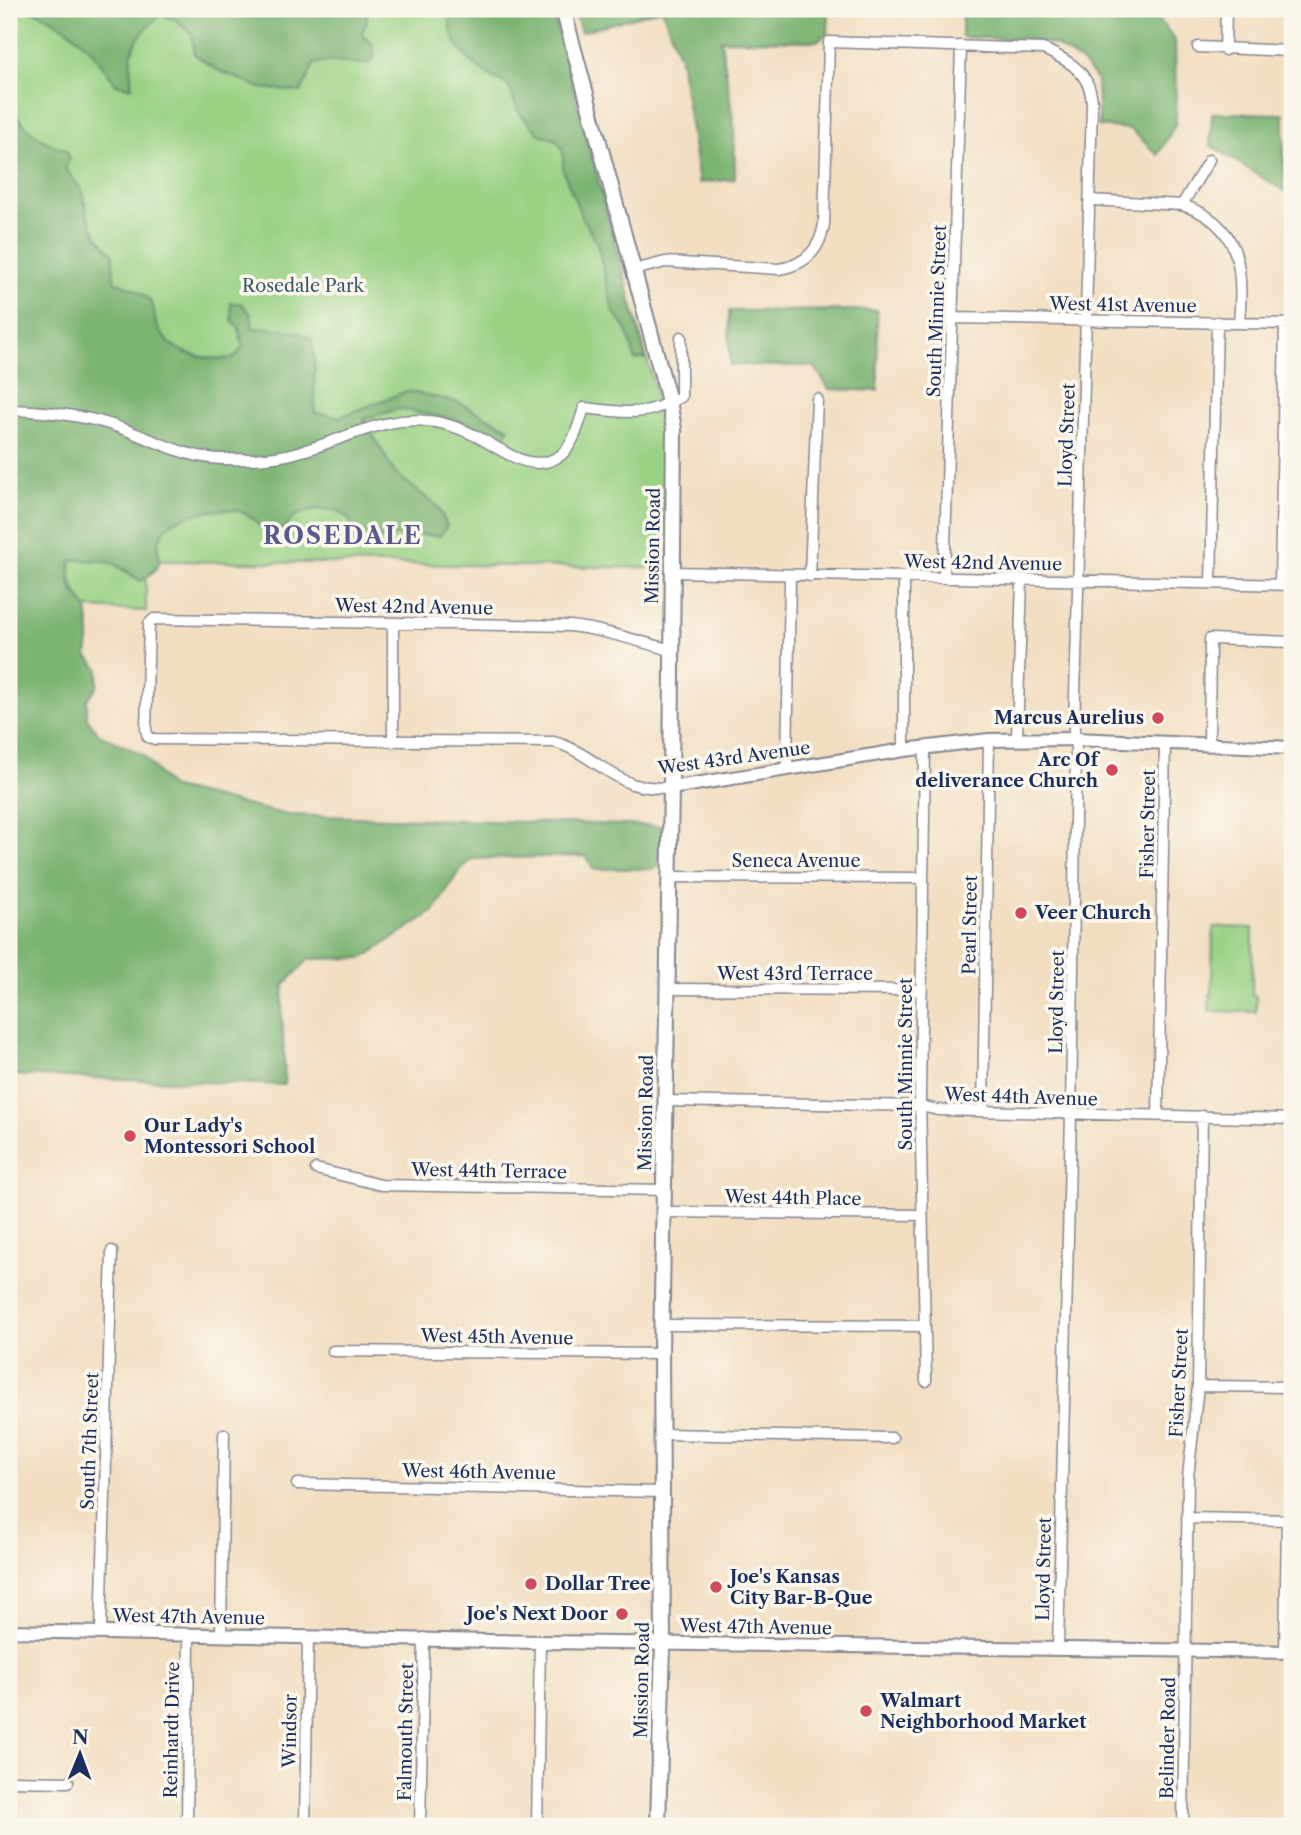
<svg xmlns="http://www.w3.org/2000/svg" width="1301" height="1835" viewBox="0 0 1301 1835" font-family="'Libre Caslon Text',serif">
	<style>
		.green { fill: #9ad284; stroke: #5a8071; stroke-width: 2 }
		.forest { fill: #7bb472; stroke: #4b7268; stroke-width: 2 }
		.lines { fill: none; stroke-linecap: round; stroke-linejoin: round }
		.minor-casing { stroke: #868690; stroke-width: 13 }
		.tertiary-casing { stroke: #868690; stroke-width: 16 }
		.secondary-casing { stroke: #868690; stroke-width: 18 }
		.minor { stroke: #fff; stroke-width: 10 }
		.tertiary { stroke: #fff; stroke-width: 12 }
		.secondary { stroke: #fff; stroke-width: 14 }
		.poi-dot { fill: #d1495b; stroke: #fbf7ec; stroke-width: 2.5 }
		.labels { text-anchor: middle; stroke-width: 7; stroke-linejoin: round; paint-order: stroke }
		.park-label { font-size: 18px; fill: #3b5868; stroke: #fbf7ec }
		.street-label { font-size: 18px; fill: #1b2f5e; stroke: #fbf7ec }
		.poi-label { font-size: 18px; font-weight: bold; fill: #1b2f5e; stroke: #fbf7ec; text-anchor: start }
		.district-label { font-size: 24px; font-weight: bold; letter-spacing: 2px; fill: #585a8f; stroke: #fbf7ec }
	</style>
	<rect width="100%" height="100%" fill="#fbf7ec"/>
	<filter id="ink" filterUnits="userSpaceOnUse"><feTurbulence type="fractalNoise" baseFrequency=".0143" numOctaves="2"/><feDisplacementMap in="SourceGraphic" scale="14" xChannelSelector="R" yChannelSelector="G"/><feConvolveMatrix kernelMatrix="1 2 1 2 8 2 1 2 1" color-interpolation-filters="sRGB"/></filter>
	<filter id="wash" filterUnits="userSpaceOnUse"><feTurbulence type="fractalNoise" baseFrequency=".00686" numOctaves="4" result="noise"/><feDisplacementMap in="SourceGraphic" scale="28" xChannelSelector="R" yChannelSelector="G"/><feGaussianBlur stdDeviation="1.57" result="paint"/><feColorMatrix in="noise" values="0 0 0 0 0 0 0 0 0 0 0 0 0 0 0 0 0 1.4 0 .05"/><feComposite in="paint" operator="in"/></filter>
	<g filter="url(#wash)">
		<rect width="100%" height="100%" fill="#f2dec1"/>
		<path class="green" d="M 9,9 L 552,9 L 654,385 L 664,433 L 664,568 L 108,560 L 140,581 L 146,577 L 146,611 L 87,608 C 72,588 70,584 70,559 L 9,559 Z
			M 1213,927 L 1253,928 L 1252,995 L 1256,996 L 1256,1012 L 1209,1011 L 1210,995 L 1212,994 Z"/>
		<path class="forest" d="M 9,9 L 367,9 L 367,21 L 362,32 L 364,38 L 371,41 L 374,56 L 370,63 C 350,67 333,57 314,64 L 301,92 L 261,88 L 217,70 L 194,54 L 192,34 L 174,19 L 161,15 C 131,40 128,50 132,88 L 116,84 L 91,50 L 66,28 L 46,16 L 27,9 L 9,16 Z
			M 450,9 L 552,9 L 646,358 L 635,360 L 627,330 L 613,311 L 597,243 L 582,217 L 563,170 L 563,151 L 557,140 L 539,134 L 518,111 L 508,85 C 476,71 446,47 450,9 Z
			M 574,9 L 662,9 L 581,32 Z
			M 662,9 L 829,9 L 828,33 L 817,41 L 721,40 L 734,126 L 735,179 L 699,183 L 680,58 Z
			M 962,9 L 1153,9 L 1153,12 L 1175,41 L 1176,123 L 1158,155 L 1130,129 L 1099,126 L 1097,81 L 1083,63 L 1055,45 L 1030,40 L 962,37 Z
			M 9,106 C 29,131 35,139 66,150 L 70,158 L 65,168 L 83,192 L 87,214 L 97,236 L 113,254 L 114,281 C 127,286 142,290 151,302 C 155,308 154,316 156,323 C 167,354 205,361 234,358 L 243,346 L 238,326 L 232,320 L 231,303 L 241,303 L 251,314 L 253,328 C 274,328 293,328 312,339 C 317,364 313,388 315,413 L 340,417 L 407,391 L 457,402 L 509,428 L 504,439 L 458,420 L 398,409 L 364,419 L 394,472 L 438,507 L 447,526 L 440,536 L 403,534 L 357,544 L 350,520 L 337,510 L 315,509 L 295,516 L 282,531 L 266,533 C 259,526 252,515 241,512 C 224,505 174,515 164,531 C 147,556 176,559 141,581 C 111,559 107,560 71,560 L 69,577 L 72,589 L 87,608 L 90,633 L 87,656 L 99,669 L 97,687 L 87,700 L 87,718 L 99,734 L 143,755 L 170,787 L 288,815 L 661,826 L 660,861 L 658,866 L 651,869 L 593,869 L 586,856 L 472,859 L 459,871 L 434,911 L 363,958 L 309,959 L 284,985 L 282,1014 L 285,1085 L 9,1075 L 9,1028 L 12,1025 L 9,1005 Z
			M 1212,113 L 1284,114 L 1284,191 L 1210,145 Z
			M 877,310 L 878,391 L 829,389 L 814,366 L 730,365 L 729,311 Z"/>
	</g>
	<g filter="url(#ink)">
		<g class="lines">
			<defs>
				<path id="minor" d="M 1198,47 L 1292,51
					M 1225,50 L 1226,9
					M 1090,200 L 1182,205 C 1241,223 1244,270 1239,322
					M 1182,205 L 1209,160
					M 634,270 L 665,262 L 779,269 C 805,265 820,250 824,224 L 829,42 L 1043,49 C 1071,61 1092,74 1092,106 L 1074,730 L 1076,749 L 1071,1115 L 1058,1648
					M 953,318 L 1292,324
					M 9,410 C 43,411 76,414 109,424 C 148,436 183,459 225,459 C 250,460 275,459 299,452 C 341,441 383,416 427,421 C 445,422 462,429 478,437 C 503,450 532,476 561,455 C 574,445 579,423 584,408 C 606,410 634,416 656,408 C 664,405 673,400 681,397 L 681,337
					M 673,572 L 1292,585
					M 810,576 L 817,399
					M 944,577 L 961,46
					M 1211,583 L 1217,322
					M 1280,584 L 1285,324
					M 671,650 C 637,641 605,630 570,626 L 154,619 L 149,624 L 146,730 L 148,737 L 155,739 L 554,742 C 584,750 604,773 632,784 C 645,788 658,788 671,788
					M 1017,738 L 1022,579
					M 393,742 L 393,623
					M 1209,745 L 1210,639 L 1292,642
					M 925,747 L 920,1097 L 926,1381
					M 904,750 L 904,577
					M 787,769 L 790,576
					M 669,877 L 923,878
					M 667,989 L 922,990
					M 665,1101 L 921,1106 L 938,1110 L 1292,1119
					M 983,1111 L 989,740
					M 1158,1115 L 1165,743
					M 316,1169 L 381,1185 L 664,1190
					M 663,1212 L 921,1215
					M 661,1325 L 925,1326
					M 333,1351 L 661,1354
					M 1198,1386 L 1292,1387
					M 661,1434 L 892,1438
					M 297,1484 L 661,1492
					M 1187,1518 L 1292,1520
					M 101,1632 L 112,1251
					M 221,1636 L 224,1434
					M 1285,1652 L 1287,1520
					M 9,1781 L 68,1782
					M 187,1826 L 189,1635
					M 305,1826 L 308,1637
					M 420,1826 L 424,1638
					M 537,1826 L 540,1642
					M 1183,1826 L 1188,1477 L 1198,1386 L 1202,1116"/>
				<path id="tertiary" d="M 671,788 L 904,750 L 989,740 L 1074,739 L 1292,748
					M 9,1631 L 540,1642 L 1292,1652"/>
				<path id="secondary" d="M 563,9 L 669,401 L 674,429 L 671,788 L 661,1354 L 663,1643 L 658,1826"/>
			</defs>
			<use href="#minor" class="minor-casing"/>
			<use href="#tertiary" class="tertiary-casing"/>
			<use href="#secondary" class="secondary-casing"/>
			<use href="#minor" class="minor"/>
			<use href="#tertiary" class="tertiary"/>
			<use href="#secondary" class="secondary"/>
		</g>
	</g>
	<g class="poi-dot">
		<circle cx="1158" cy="718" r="7"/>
		<circle cx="1112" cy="770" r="7"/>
		<circle cx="1021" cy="913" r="7"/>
		<circle cx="130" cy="1136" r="7"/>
		<circle cx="531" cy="1584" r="7"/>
		<circle cx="716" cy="1587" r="7"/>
		<circle cx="622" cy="1614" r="7"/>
		<circle cx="866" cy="1711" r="7"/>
	</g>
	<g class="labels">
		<g class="park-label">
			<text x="303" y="292">Rosedale Park</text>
		</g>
		<g class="street-label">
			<text transform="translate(1123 305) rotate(1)" y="6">West 41st Avenue</text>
			<text transform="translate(937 311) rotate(-88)" y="6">South Minnie Street</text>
			<text transform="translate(1067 435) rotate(-88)" y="6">Lloyd Street</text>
			<text transform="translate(653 546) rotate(-89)" y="6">Mission Road</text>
			<text transform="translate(983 563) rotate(1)" y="6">West 42nd Avenue</text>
			<text transform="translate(414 607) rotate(1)" y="6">West 42nd Avenue</text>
			<text transform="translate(734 758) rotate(-8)" y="6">West 43rd Avenue</text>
			<text transform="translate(1148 824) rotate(-89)" y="6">Fisher Street</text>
			<text x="796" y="867">Seneca Avenue</text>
			<text transform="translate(970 925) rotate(-89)" y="6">Pearl Street</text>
			<text x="795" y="980">West 43rd Terrace</text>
			<text transform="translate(1057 1002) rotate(-89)" y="6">Lloyd Street</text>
			<text transform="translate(906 1064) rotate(-90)" y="6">South Minnie Street</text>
			<text transform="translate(1021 1097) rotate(2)" y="6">West 44th Avenue</text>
			<text transform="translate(646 1113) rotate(-89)" y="6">Mission Road</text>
			<text transform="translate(489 1171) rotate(1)" y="6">West 44th Terrace</text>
			<text transform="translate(793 1198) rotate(1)" y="6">West 44th Place</text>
			<text transform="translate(497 1337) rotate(1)" y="6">West 45th Avenue</text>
			<text transform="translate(1179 1383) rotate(-87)" y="6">Fisher Street</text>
			<text transform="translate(90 1441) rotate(-88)" y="6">South 7th Street</text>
			<text transform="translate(479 1472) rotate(1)" y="6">West 46th Avenue</text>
			<text transform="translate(1044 1569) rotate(-89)" y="6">Lloyd Street</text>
			<text transform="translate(189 1617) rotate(1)" y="6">West 47th Avenue</text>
			<text transform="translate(756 1627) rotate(1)" y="6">West 47th Avenue</text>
			<text transform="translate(642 1680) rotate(-89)" y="6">Mission Road</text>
			<text transform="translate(172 1730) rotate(-89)" y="6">Reinhardt Drive</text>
			<text transform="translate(290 1731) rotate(-89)" y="6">Windsor</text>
			<text transform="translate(406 1732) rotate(-89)" y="6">Falmouth Street</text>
			<text transform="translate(1168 1738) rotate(-89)" y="6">Belinder Road</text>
		</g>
		<g class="poi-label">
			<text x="1144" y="724" text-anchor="end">Marcus Aurelius</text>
			<text x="1098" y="766" text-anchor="end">Arc Of<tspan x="1098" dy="21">deliverance Church</tspan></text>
			<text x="1035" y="919">Veer Church</text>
			<text x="144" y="1132">Our Lady's<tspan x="144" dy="21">Montessori School</tspan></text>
			<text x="730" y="1583">Joe's Kansas<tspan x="730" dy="21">City Bar-B-Que</tspan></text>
			<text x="545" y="1590">Dollar Tree</text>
			<text x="608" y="1620" text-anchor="end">Joe's Next Door</text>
			<text x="880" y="1707">Walmart<tspan x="880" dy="21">Neighborhood Market</tspan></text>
		</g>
		<g class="district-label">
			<text x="343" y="544">ROSEDALE</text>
		</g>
	</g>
	<rect width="1301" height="1835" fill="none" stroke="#fbf7ec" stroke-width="35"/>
	<g transform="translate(80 1754) rotate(1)" stroke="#fbf7ec" stroke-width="5" paint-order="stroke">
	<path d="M0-5L12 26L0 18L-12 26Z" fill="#1b2f5e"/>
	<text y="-10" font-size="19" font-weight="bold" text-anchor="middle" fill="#1b2f5e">N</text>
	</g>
</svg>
